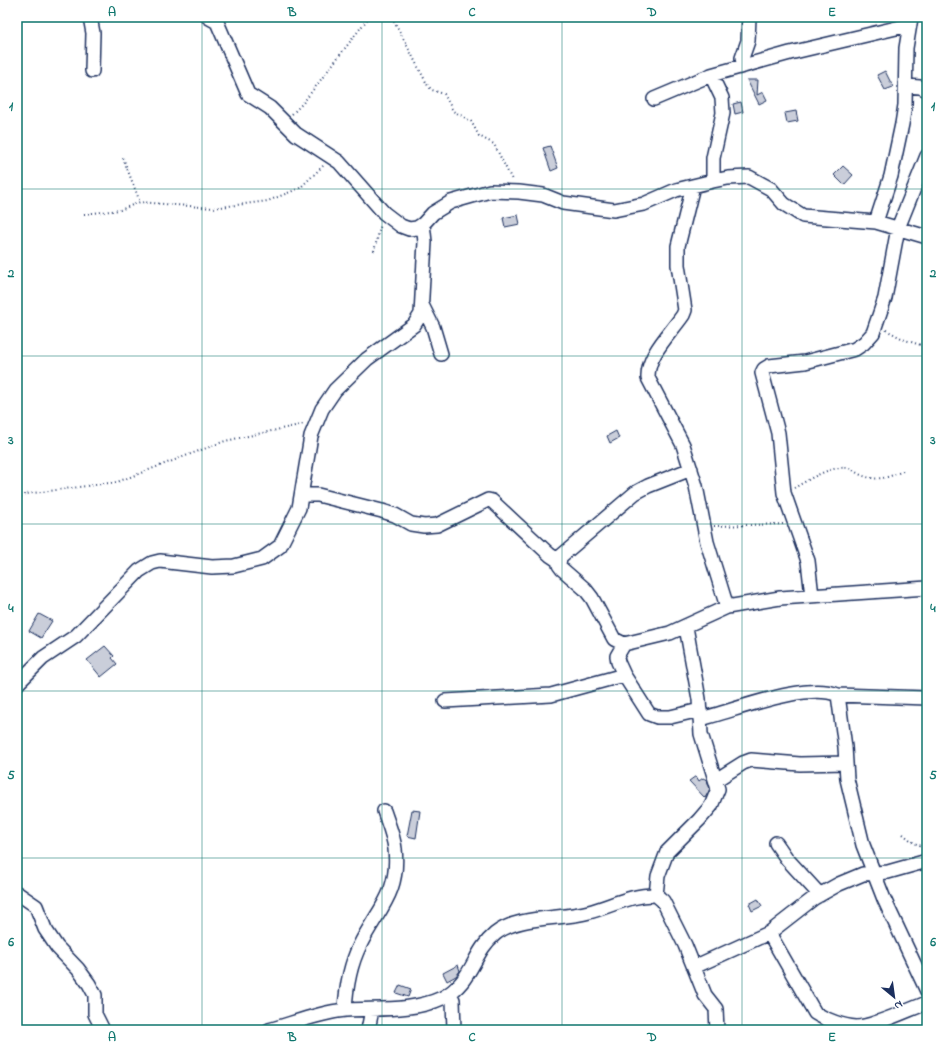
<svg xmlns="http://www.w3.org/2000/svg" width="944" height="1047" viewBox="0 0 944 1047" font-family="'Indie Flower',sans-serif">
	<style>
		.building { fill: #caceda; stroke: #1b2f5e }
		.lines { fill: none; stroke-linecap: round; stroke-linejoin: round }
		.minor-casing { stroke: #1b2f5e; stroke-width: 16 }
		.path { stroke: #1b2f5e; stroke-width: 2; stroke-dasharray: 1 3; stroke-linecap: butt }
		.minor { stroke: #fff; stroke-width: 13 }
		.grid { fill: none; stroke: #0f766e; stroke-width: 1; stroke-opacity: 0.55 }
		.neatline { fill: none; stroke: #0f766e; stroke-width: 1.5 }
		.grid-label { font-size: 13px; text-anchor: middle; font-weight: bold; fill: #0f766e }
	</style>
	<rect width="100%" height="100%" fill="#fff"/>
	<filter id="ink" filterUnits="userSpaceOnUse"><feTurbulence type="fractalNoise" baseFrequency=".025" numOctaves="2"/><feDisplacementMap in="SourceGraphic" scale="8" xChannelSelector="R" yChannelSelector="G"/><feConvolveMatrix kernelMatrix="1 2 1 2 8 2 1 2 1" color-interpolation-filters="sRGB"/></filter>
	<g filter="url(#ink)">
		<path class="building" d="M 885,71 L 893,87 L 885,90 L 877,75 Z
			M 747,80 L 758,80 L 757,95 L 763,92 L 767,100 L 759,104 Z
			M 741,102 L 743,112 L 735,114 L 733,104 Z
			M 796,111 L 798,121 L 787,123 L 785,113 Z
			M 550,146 L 558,168 L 551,171 L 543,148 Z
			M 843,166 L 853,175 L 844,185 L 834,175 Z
			M 518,215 L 520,224 L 505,227 L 503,218 Z
			M 616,431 L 619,438 L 610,443 L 607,436 Z
			M 39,614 L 52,621 L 41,638 L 29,631 Z
			M 105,646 L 114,656 L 112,658 L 117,664 L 101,677 L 87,660 Z
			M 696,776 L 699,781 L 703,778 L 707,780 L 710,789 L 705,798 L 689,781 Z
			M 412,810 L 420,811 L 416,838 L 407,836 Z
			M 758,899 L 762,906 L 752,911 L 749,904 Z
			M 458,965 L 460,971 L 456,976 L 447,981 L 443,973 Z
			M 400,985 L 411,989 L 408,997 L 396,993 Z"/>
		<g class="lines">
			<defs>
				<path id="minor" d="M 90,17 L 93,33 L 92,71
					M 208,17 L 217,22 L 248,94 L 270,108 L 296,134 L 339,162 L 384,213 L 401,226 L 409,229 L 417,228 L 423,224 L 433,213 L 451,202 L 490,191 L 519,192 L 543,195 L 563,203 L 614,210 L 644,204 L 676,190 L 713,181 L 728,178 L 749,177 L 771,189 L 784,204 L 803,216 L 876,222 L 927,237
					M 744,66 L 742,58 L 748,41 L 749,17
					M 711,75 L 722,98 L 723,113 L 713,158 L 713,181
					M 906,86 L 920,87 L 927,90
					M 654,99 L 711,75 L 790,53 L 909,25
					M 693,186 L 678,246 L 678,265 L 685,310 L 683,315 C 670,334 647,355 648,378 L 683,445 L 696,486 L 707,542 L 727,607
					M 876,222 L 891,176 L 902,124 L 905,105 L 906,48 L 911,18
					M 422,305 L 433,327 L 441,354
					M 691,469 L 648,486 L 635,493 L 560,557 L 559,565 L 562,569 L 585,589 L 592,598 L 614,639 L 624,644 L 670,633 L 727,607 L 780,598 L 927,588
					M 302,495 L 318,495 L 382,511 L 395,515 L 411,524 L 424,526 L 437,525 L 488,500 L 492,501 L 550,555 L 559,561
					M 812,596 L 808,561 L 784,493 L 778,433 L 762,373 L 764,369 L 769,366 L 805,362 L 855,349 L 864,343 L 873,333 L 885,298 L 898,228 L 927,156
					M 624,644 L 617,656 L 618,662 L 624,675 L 649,714 L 657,717 L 670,717 L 700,710
					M 17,684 L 43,658 L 76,636 L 139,571 L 152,563 L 160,561 L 212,567 L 234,566 L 262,559 L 280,546 L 299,508 L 311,436 L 322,409 L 335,390 L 367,359 L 414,325 L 421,314 L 425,242 L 423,224
					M 838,695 L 845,747 L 847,779 L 863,845 L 884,899 L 927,991
					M 445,701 L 551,695 L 624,675
					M 700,719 C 735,711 806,681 838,695 L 927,698
					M 716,780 L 743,763 L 751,760 L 800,764 L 846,763
					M 776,843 L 787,859 L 820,895
					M 17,893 L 36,906 L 45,929 L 57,947 L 78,969 L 89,984 L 95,995 L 95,1014 L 103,1030
					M 656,895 L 658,876 L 667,852 L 699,820 L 711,806 L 718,789 L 701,734 L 699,699 L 686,627
					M 769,933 L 815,1013 C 826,1020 843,1026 856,1027 C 873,1027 910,1009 927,1003
					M 694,967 L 769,933 L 814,898 L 839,884 L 863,874 L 888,872 L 927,861
					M 450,993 L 453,1000 L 454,1030
					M 345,1010 C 346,989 350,965 360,945 C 377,910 400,894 395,849 C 394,837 388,823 384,811
					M 269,1030 C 294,1023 321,1012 346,1010 C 377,1008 412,1012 442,998 C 473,982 472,953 495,934 C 518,915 561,920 589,912 C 611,906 633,894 656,895 L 663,901 L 685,945 L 705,995 L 716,1009 L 717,1030
					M 368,1030 L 372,1010"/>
			</defs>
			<use href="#minor" class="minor-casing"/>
			<path class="path" d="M 392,17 L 428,86 L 432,90 L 444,94 L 453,111 L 471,121 L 479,136 L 494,144 L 512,180
				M 292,114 L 303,103 L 369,17
				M 123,158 L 140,202
				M 84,214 L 120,210 L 140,202 L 213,208 L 268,201 L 300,188 L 324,165
				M 374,251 L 381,224
				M 886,330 L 905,340 L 927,347
				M 794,488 C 810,479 829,466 848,468 C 853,469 855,472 859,474 C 876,482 887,478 903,471
				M 17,499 L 26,494 L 117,482 L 225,441 L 304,424
				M 714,526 L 784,524
				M 903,834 L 914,843 L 927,848"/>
			<use href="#minor" class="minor"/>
		</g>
	</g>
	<path class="grid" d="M 202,17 L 202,1030M 382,17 L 382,1030M 562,17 L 562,1030M 742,17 L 742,1030M 17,189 L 927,189M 17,356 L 927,356M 17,524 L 927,524M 17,691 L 927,691M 17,858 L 927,858"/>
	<rect width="944" height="1047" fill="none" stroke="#fff" stroke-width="44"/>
	<g transform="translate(894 997) rotate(151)" stroke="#ffffff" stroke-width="3" paint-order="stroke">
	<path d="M0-3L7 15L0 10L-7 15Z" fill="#1b2f5e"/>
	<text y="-6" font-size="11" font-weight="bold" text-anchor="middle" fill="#1b2f5e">N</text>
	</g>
	<rect x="22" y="22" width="900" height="1003" class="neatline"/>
	<g class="grid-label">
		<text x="112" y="16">A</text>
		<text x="292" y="16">B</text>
		<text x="472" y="16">C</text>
		<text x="652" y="16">D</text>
		<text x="832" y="16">E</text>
		<text x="11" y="110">1</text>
		<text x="933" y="110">1</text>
		<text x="11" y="277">2</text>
		<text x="933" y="277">2</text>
		<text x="11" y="444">3</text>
		<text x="933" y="444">3</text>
		<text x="11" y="612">4</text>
		<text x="933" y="612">4</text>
		<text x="11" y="779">5</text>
		<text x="933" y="779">5</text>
		<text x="11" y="946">6</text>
		<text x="933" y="946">6</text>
		<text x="112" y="1041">A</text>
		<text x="292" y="1041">B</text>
		<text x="472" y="1041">C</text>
		<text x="652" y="1041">D</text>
		<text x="832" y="1041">E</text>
	</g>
</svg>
